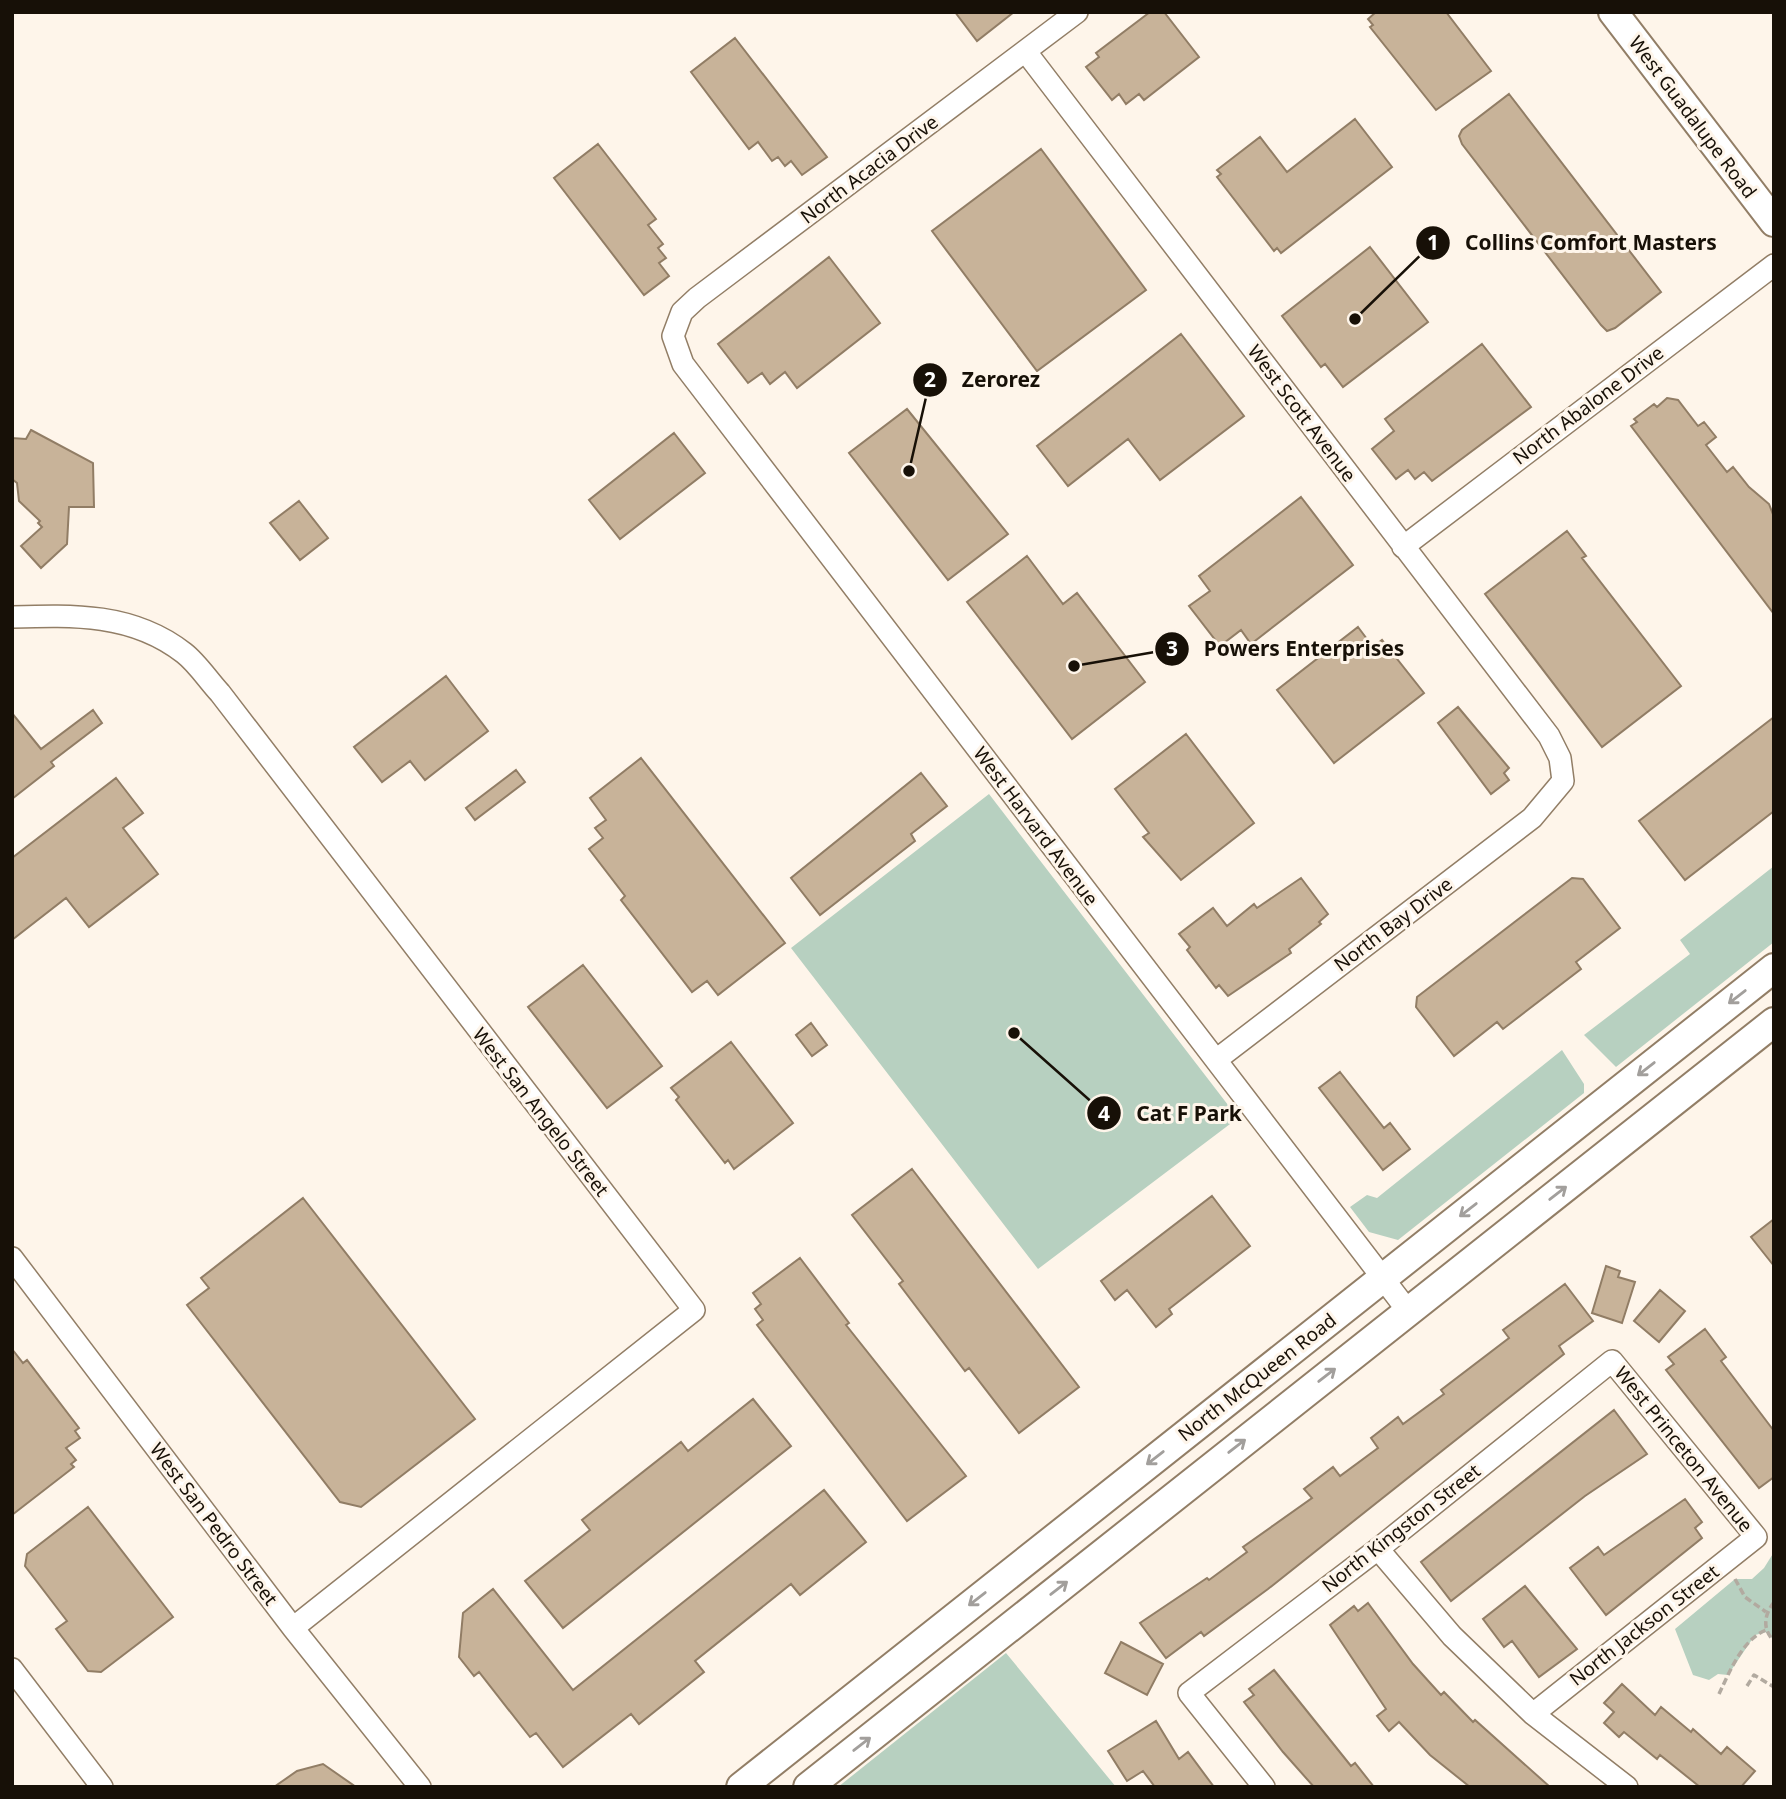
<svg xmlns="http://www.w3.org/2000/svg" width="1786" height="1799" viewBox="0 0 1786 1799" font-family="'Noto Sans',sans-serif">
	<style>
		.green { fill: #b7d0c0 }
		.building { fill: #c8b399; stroke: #917d65; stroke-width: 2 }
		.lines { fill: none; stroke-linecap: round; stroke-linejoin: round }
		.street-casing { stroke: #927e66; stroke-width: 24 }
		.secondary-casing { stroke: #927e66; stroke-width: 32 }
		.path { stroke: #b2aaa0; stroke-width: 3.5; stroke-dasharray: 7 3.5; stroke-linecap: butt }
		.street { stroke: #fff; stroke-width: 21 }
		.secondary { stroke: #fff; stroke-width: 28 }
		.oneway { stroke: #a29f9c }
		.labels { text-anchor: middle; stroke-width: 6; stroke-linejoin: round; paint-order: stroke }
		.street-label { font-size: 19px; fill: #171007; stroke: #fef5ea }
		.leader { fill: none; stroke: #171007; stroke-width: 2.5 }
		.callout-dot { fill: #171007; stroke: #fef5ea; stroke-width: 2.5 }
		.mark-label { font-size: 21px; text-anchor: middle; font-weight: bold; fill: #fff }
		.callout-label { font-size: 21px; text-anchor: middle; font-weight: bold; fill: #171007; stroke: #fef5ea; stroke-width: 6; stroke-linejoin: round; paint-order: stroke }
	</style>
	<rect width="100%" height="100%" fill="#fef5ea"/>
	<path class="green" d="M 989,794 L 1238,1118 L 1038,1269 L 791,948 Z
		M 1774,866 L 1774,942 L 1616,1067 L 1584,1035 L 1690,954 L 1680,940 Z
		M 1562,1050 L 1584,1084 L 1584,1093 L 1398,1240 L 1369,1232 L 1350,1207 L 1367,1195 L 1377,1198 Z
		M 1774,1552 L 1774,1641 L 1767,1632 L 1755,1635 L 1728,1675 L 1718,1674 L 1709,1680 L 1693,1675 L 1675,1629 L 1735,1579 L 1752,1579 L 1764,1568 Z
		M 1006,1653 L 1116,1787 L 838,1787 Z"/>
	<path class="building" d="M 955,12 L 1014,12 L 977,41 Z
		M 1150,12 L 1164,12 L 1199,57 L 1144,100 L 1139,94 L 1126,104 L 1119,94 L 1112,100 L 1086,67 L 1099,57 L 1096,53 Z
		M 1376,12 L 1446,12 L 1491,71 L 1436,110 L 1370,27 L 1373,25 L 1368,19 Z
		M 735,38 L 827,157 L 802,175 L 791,161 L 785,166 L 778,157 L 772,161 L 758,142 L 749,149 L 691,72 Z
		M 1509,94 L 1661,292 L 1615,328 L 1607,331 L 1601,325 L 1462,144 L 1459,136 L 1462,130 Z
		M 1355,119 L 1392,167 L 1281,253 L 1277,248 L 1274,251 L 1217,177 L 1221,174 L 1217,170 L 1260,137 L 1287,172 Z
		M 598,144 L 656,219 L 648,225 L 663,244 L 658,248 L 666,258 L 659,263 L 669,276 L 644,295 L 554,178 Z
		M 1041,149 L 1146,290 L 1037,371 L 932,231 Z
		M 1370,247 L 1428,322 L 1343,387 L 1325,364 L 1321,367 L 1282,316 Z
		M 829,257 L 880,323 L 797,388 L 785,372 L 770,384 L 762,373 L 748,383 L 718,344 Z
		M 1181,334 L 1244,416 L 1160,480 L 1128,439 L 1068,486 L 1037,446 Z
		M 1482,344 L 1531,407 L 1432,481 L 1424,472 L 1415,479 L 1408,470 L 1396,479 L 1372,449 L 1394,431 L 1385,419 Z
		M 1667,398 L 1678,400 L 1698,426 L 1704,422 L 1716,437 L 1706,445 L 1727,472 L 1733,467 L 1749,487 L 1769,504 L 1774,517 L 1774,614 L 1631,426 L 1637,422 L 1634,419 L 1654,404 L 1657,407 Z
		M 907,409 L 1008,534 L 948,580 L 849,453 Z
		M 31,430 L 93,463 L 94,507 L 69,507 L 67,544 L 41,568 L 21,546 L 42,527 L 38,523 L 40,521 L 19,501 L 17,483 L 12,479 L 12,438 L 26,439 Z
		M 674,433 L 705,473 L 620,539 L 589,500 Z
		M 1301,497 L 1353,565 L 1251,644 L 1241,630 L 1220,646 L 1189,606 L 1210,591 L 1199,576 Z
		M 299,501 L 328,538 L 300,560 L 270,523 Z
		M 1567,531 L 1586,556 L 1582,558 L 1681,686 L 1602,747 L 1485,594 Z
		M 1027,556 L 1063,604 L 1077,593 L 1145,682 L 1072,739 L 967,602 Z
		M 1358,627 L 1373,647 L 1382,640 L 1424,693 L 1334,763 L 1277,690 Z
		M 446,676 L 488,731 L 425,780 L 410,761 L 382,782 L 354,747 Z
		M 1458,707 L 1509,768 L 1504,773 L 1509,780 L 1491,794 L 1438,723 Z
		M 93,710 L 102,723 L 51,762 L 54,766 L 12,799 L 12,713 L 41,749 Z
		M 1774,717 L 1774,811 L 1685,880 L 1639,821 Z
		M 1186,734 L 1254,823 L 1181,880 L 1143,837 L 1149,833 L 1115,789 Z
		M 641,758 L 785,943 L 718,995 L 707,981 L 692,992 L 621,900 L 625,896 L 589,849 L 603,838 L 595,828 L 606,820 L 590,798 Z
		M 516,770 L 525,782 L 475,820 L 466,808 Z
		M 921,773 L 947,806 L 911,834 L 915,841 L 820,915 L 791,878 Z
		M 116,778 L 143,813 L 123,828 L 158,874 L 89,927 L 66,898 L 12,940 L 12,858 Z
		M 1301,878 L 1328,914 L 1319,922 L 1321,924 L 1289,949 L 1291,953 L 1228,996 L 1219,985 L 1216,988 L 1187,950 L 1190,947 L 1179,934 L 1213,908 L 1227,926 L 1254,904 L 1257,908 Z
		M 1572,878 L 1583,879 L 1620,928 L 1576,962 L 1581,969 L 1503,1029 L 1497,1022 L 1454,1056 L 1416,1007 L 1417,997 Z
		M 583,965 L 662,1066 L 607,1108 L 528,1007 Z
		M 811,1023 L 827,1045 L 812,1056 L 796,1035 Z
		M 731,1042 L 793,1123 L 734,1169 L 728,1160 L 725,1163 L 676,1100 L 679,1097 L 671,1088 Z
		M 1340,1072 L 1384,1128 L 1390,1123 L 1410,1149 L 1383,1170 L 1319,1088 Z
		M 912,1169 L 1079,1387 L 1019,1433 L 969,1368 L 965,1371 L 899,1284 L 903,1281 L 852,1215 Z
		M 1212,1196 L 1250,1246 L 1169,1309 L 1172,1314 L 1156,1327 L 1127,1290 L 1115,1300 L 1101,1281 Z
		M 303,1198 L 475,1419 L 361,1507 L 340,1502 L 187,1305 L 209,1288 L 201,1278 Z
		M 1774,1219 L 1774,1266 L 1751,1237 Z
		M 800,1258 L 849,1323 L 846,1325 L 966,1476 L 907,1521 L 757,1325 L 763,1320 L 755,1309 L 761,1304 L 753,1293 Z
		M 1606,1266 L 1620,1271 L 1618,1277 L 1635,1282 L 1622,1323 L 1592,1313 Z
		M 1565,1284 L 1593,1321 L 1559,1346 L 1564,1354 L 1268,1589 L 1204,1636 L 1201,1632 L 1166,1658 L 1140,1623 L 1207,1578 L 1209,1580 L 1247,1552 L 1243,1547 L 1312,1498 L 1304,1489 L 1333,1467 L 1340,1476 L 1378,1448 L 1371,1438 L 1398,1417 L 1403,1424 L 1444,1394 L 1441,1390 L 1509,1338 L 1503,1330 Z
		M 1660,1290 L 1685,1311 L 1659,1342 L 1634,1321 Z
		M 1705,1329 L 1726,1357 L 1721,1361 L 1774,1431 L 1774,1477 L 1759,1488 L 1666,1370 L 1674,1364 L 1668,1357 Z
		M 12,1349 L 23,1363 L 27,1360 L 79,1428 L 75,1431 L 80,1438 L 66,1448 L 76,1460 L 71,1464 L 74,1467 L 12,1515 Z
		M 753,1399 L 791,1446 L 563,1628 L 525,1581 L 590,1530 L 582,1520 L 681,1442 L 688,1451 Z
		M 1614,1410 L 1647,1454 L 1585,1496 L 1451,1601 L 1421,1562 Z
		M 824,1490 L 866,1542 L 800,1595 L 791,1584 L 695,1661 L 704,1672 L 639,1724 L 631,1714 L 563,1767 L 536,1733 L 530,1737 L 479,1672 L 474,1676 L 459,1657 L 463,1613 L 493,1589 L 573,1690 Z
		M 1685,1499 L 1702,1522 L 1695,1528 L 1702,1538 L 1606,1615 L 1570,1568 L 1598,1547 L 1604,1555 Z
		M 88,1507 L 173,1617 L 101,1672 L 88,1671 L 56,1629 L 67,1621 L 25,1566 L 27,1554 Z
		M 1525,1586 L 1577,1649 L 1539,1677 L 1512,1641 L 1504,1647 L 1483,1619 Z
		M 1368,1603 L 1413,1664 L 1441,1695 L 1444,1692 L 1473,1722 L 1475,1720 L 1550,1787 L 1470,1787 L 1430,1755 L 1399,1722 L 1389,1731 L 1377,1716 L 1386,1709 L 1330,1625 L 1354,1606 L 1358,1611 Z
		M 1121,1642 L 1163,1664 L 1147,1695 L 1105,1673 Z
		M 1274,1670 L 1351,1766 L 1355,1763 L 1374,1787 L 1314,1787 L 1283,1752 L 1244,1702 L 1254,1695 L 1249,1689 Z
		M 1622,1684 L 1655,1715 L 1661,1707 L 1691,1732 L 1693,1729 L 1721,1754 L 1727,1747 L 1755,1771 L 1741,1787 L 1700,1787 L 1660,1755 L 1657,1759 L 1624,1732 L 1619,1737 L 1604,1723 L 1614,1712 L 1604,1703 Z
		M 1156,1721 L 1179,1759 L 1188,1752 L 1214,1787 L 1155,1787 L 1143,1771 L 1127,1781 L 1108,1751 Z
		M 323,1764 L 356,1787 L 274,1787 L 297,1771 Z"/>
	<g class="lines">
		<defs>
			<path id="street" d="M 1077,12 L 697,298 L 682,312 L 673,336 L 683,364 L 1408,1311
				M 1026,52 L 1549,736 L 1560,758 L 1563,781 L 1532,818 L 1216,1060
				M 1403,547 L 1774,265
				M 12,617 C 73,615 133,613 184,653 C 197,663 208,680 220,693 L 694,1310 L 293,1628
				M 12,1258 L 293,1628 L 420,1787
				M 1378,1549 L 1452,1636 L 1533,1714 L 1627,1787
				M 12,1669 L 102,1787
				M 1264,1787 L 1189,1693 L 1378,1549 L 1612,1361 L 1756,1537 L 1533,1714"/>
			<path id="secondary" d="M 1613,12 L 1774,222
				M 741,1787 L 1774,968
				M 808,1787 L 1774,1022"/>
		</defs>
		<use href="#street" class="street-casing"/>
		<use href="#secondary" class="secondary-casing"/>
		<path class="path" d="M 1735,1579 L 1745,1597 L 1766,1612
			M 1774,1602 C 1764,1615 1762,1629 1774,1641
			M 1747,1686 L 1754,1675 L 1774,1687
			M 1719,1694 C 1730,1671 1742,1640 1766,1630"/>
		<use href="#street" class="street"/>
		<use href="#secondary" class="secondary"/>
	</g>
	<defs><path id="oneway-shaft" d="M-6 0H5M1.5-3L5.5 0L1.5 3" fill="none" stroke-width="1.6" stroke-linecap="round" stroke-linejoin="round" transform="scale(1.75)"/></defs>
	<g class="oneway">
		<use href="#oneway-shaft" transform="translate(1737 997) rotate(142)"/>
		<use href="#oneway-shaft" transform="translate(1646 1069) rotate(142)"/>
		<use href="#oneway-shaft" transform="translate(1558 1193) rotate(-38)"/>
		<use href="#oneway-shaft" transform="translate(1468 1210) rotate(142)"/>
		<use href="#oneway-shaft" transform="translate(1327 1375) rotate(-38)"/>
		<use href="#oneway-shaft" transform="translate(1237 1446) rotate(-38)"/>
		<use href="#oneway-shaft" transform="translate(1155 1458) rotate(142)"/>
		<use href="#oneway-shaft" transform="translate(1059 1588) rotate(-38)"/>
		<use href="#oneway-shaft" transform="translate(977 1599) rotate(142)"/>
		<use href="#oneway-shaft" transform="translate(862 1744) rotate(-38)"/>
	</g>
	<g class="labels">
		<g class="street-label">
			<text transform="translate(1693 117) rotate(53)" y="7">West Guadalupe Road</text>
			<text transform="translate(869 169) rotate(-37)" y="7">North Acacia Drive</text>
			<text transform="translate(1588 405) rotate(-37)" y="7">North Abalone Drive</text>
			<text transform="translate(1302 413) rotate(53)" y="7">West Scott Avenue</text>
			<text transform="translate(1036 826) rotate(53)" y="7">West Harvard Avenue</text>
			<text transform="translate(1393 924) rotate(-37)" y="7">North Bay Drive</text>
			<text transform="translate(541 1112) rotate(52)" y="7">West San Angelo Street</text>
			<text transform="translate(1257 1377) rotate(-38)" y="7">North McQueen Road</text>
			<text transform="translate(1684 1449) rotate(51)" y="7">West Princeton Avenue</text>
			<text transform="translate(214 1524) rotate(53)" y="7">West San Pedro Street</text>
			<text transform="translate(1401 1528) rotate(-38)" y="7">North Kingston Street</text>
			<text transform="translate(1644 1625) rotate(-38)" y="7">North Jackson Street</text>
		</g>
	</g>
	<path class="leader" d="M1355 319L1433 243M909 471L930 380M1074 666L1172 649M1014 1033L1104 1113"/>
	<g class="callout-dot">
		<circle cx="1355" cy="319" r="7"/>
		<circle cx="909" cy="471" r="7"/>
		<circle cx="1074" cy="666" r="7"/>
		<circle cx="1014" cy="1033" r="7"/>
		<circle cx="1433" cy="243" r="18"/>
		<circle cx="930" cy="380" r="18"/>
		<circle cx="1172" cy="649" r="18"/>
		<circle cx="1104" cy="1113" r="18"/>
	</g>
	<g class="mark-label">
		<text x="1433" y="250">1</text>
		<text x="930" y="387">2</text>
		<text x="1172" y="656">3</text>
		<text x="1104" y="1121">4</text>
	</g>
	<g class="callout-label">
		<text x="1591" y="250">Collins Comfort Masters</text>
		<text x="1001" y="387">Zerorez</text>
		<text x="1304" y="656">Powers Enterprises</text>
		<text x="1189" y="1121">Cat F Park</text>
	</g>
	<rect width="1786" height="1799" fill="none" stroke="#171007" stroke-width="28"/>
</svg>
